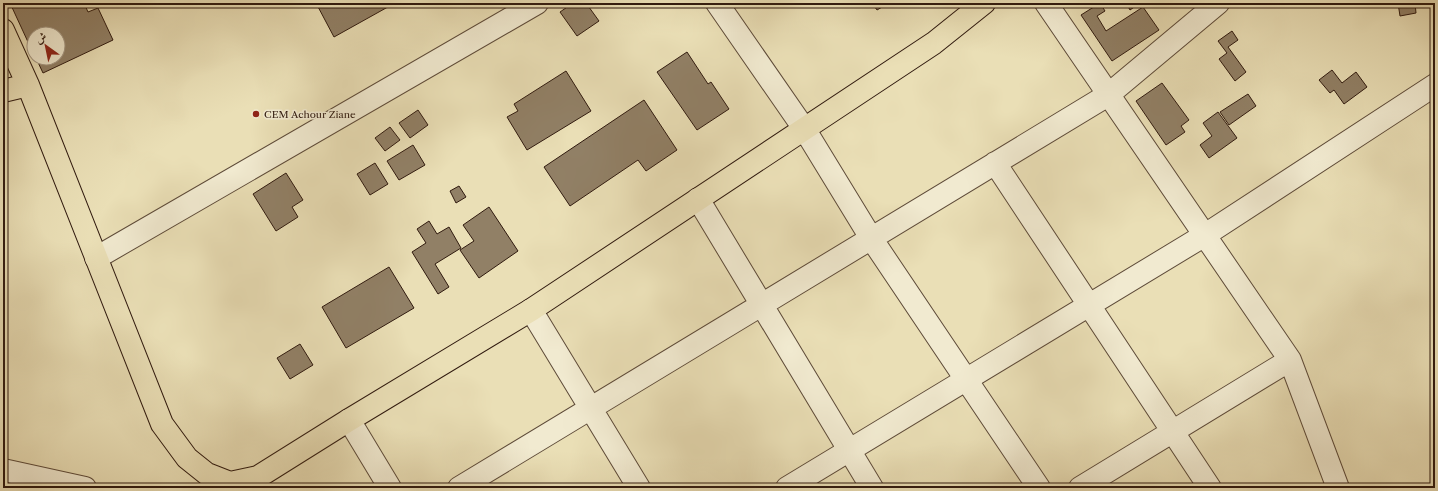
<svg xmlns="http://www.w3.org/2000/svg" width="1438" height="491" viewBox="0 0 1438 491" font-family="'Libre Caslon Text',Amiri,serif">
	<style>
		.building { fill: #918066; stroke: #301a0f }
		.lines { fill: none; stroke-linecap: round; stroke-linejoin: round }
		.minor-casing { stroke: #5e4b39; stroke-width: 24 }
		.major-casing { stroke: #301a0f; stroke-width: 24 }
		.minor { stroke: #f1ead0; stroke-width: 22 }
		.major { stroke: #eadfb6; stroke-width: 22 }
		.poi-dot { fill: #8f2418; stroke: #f1ead0; stroke-width: 1.5 }
		.labels { text-anchor: middle; stroke-width: 3; stroke-linejoin: round; paint-order: stroke }
		.poi-label { font-size: 10px; fill: #301a0f; stroke: #f1ead0; text-anchor: start }
	</style>
	<rect width="100%" height="100%" fill="#eadfb6"/>
	<filter id="stains"><feTurbulence type="fractalNoise" baseFrequency=".005" numOctaves="4"/><feColorMatrix values="0 0 0 0 .2 0 0 0 0 .09 0 0 0 0 .02 0 0 0 .5 -.17"/></filter>
	<radialGradient id="worn" r=".72"><stop offset=".6" stop-color="#630" stop-opacity="0"/><stop offset="1" stop-color="#630" stop-opacity=".3"/></radialGradient>
	<path class="building" d="M 10,3 L 84,3 L 88,12 L 98,8 L 113,40 L 43,73 L 36,58 L 58,58 L 58,34 L 34,34 L 34,55 Z
		M 316,3 L 395,3 L 334,37 Z
		M 573,3 L 586,3 L 599,21 L 577,36 L 560,12 Z
		M 872,3 L 889,3 L 877,10 Z
		M 1100,3 L 1105,11 L 1097,16 L 1106,31 L 1143,7 L 1159,30 L 1112,61 L 1081,15 Z
		M 1126,3 L 1140,3 L 1130,10 Z
		M 1398,3 L 1415,3 L 1416,13 L 1400,16 Z
		M 1232,31 L 1238,40 L 1228,47 L 1246,72 L 1235,81 L 1219,59 L 1227,53 L 1218,41 Z
		M 687,52 L 708,84 L 711,82 L 729,109 L 697,130 L 657,72 Z
		M 1332,70 L 1342,83 L 1356,72 L 1367,87 L 1344,104 L 1334,90 L 1330,93 L 1319,80 Z
		M 566,71 L 591,111 L 527,150 L 507,117 L 518,111 L 514,104 Z
		M 1162,83 L 1189,120 L 1181,126 L 1185,132 L 1166,145 L 1136,101 Z
		M 1248,94 L 1256,106 L 1229,125 L 1220,112 Z
		M 644,100 L 677,150 L 646,171 L 638,160 L 570,206 L 544,167 Z
		M 418,110 L 428,125 L 410,138 L 399,123 Z
		M 1218,112 L 1237,138 L 1209,158 L 1200,145 L 1212,136 L 1203,123 Z
		M 390,127 L 400,140 L 385,151 L 375,138 Z
		M 413,145 L 425,165 L 399,180 L 387,161 Z
		M 375,163 L 388,184 L 370,195 L 357,174 Z
		M 286,173 L 303,200 L 292,207 L 298,217 L 276,231 L 253,194 Z
		M 459,186 L 466,197 L 456,203 L 450,191 Z
		M 489,207 L 518,251 L 479,278 L 460,250 L 474,241 L 463,225 Z
		M 429,221 L 437,234 L 449,227 L 461,248 L 435,264 L 449,287 L 438,294 L 412,252 L 426,243 L 417,229 Z
		M 389,267 L 414,308 L 346,348 L 322,307 Z
		M 300,344 L 313,365 L 290,379 L 277,358 Z"/>
	<g class="lines">
		<defs>
			<path id="minor" d="M 717,3 L 805,130 L 871,238 L 1039,488
				M 1046,3 L 1290,360 L 1338,488
				M 995,163 L 1210,488
				M 698,199 L 872,488
				M 96,258 L 537,3
				M 531,310 L 639,488
				M 349,420 L 390,488
				M 3,470 L 85,488
				M 459,488 L 1108,95 L 1218,3
				M 787,488 L 1205,235 L 1435,85
				M 1080,488 L 1290,360"/>
			<path id="major" d="M 3,30 L 28,85 L 162,424 L 187,458 L 207,474 L 230,483 L 258,477 L 349,420 L 531,310 L 934,43 L 984,3
				M 3,91 L 28,85"/>
		</defs>
		<use href="#minor" class="minor-casing"/>
		<use href="#major" class="major-casing"/>
		<use href="#minor" class="minor"/>
		<use href="#major" class="major"/>
	</g>
	<circle class="poi-dot" cx="256" cy="114" r="4"/>
	<g class="labels">
		<g class="poi-label">
			<text x="264" y="118">CEM Achour Ziane</text>
		</g>
	</g>
	<rect width="1438" height="491" fill="none" stroke="#eadfb6" stroke-width="16"/>
	<rect x="4" y="4" width="1430" height="483" fill="none" stroke="#301a0f" stroke-width="2"/>
	<rect x="8" y="8" width="1422" height="475" fill="none" stroke="#301a0f"/>
	<g transform="translate(46 46) rotate(327)"><circle r="19" fill="#f1ead0" stroke="#a49783"/>
	<path d="M0-3L7 15L0 10L-7 15Z" fill="#8f2418"/>
	<text y="-6" font-size="11" font-weight="bold" text-anchor="middle" fill="#301a0f">ش</text>
	</g>
	<rect width="100%" height="100%" filter="url(#stains)"/>
	<rect width="100%" height="100%" fill="url(#worn)"/>
</svg>
